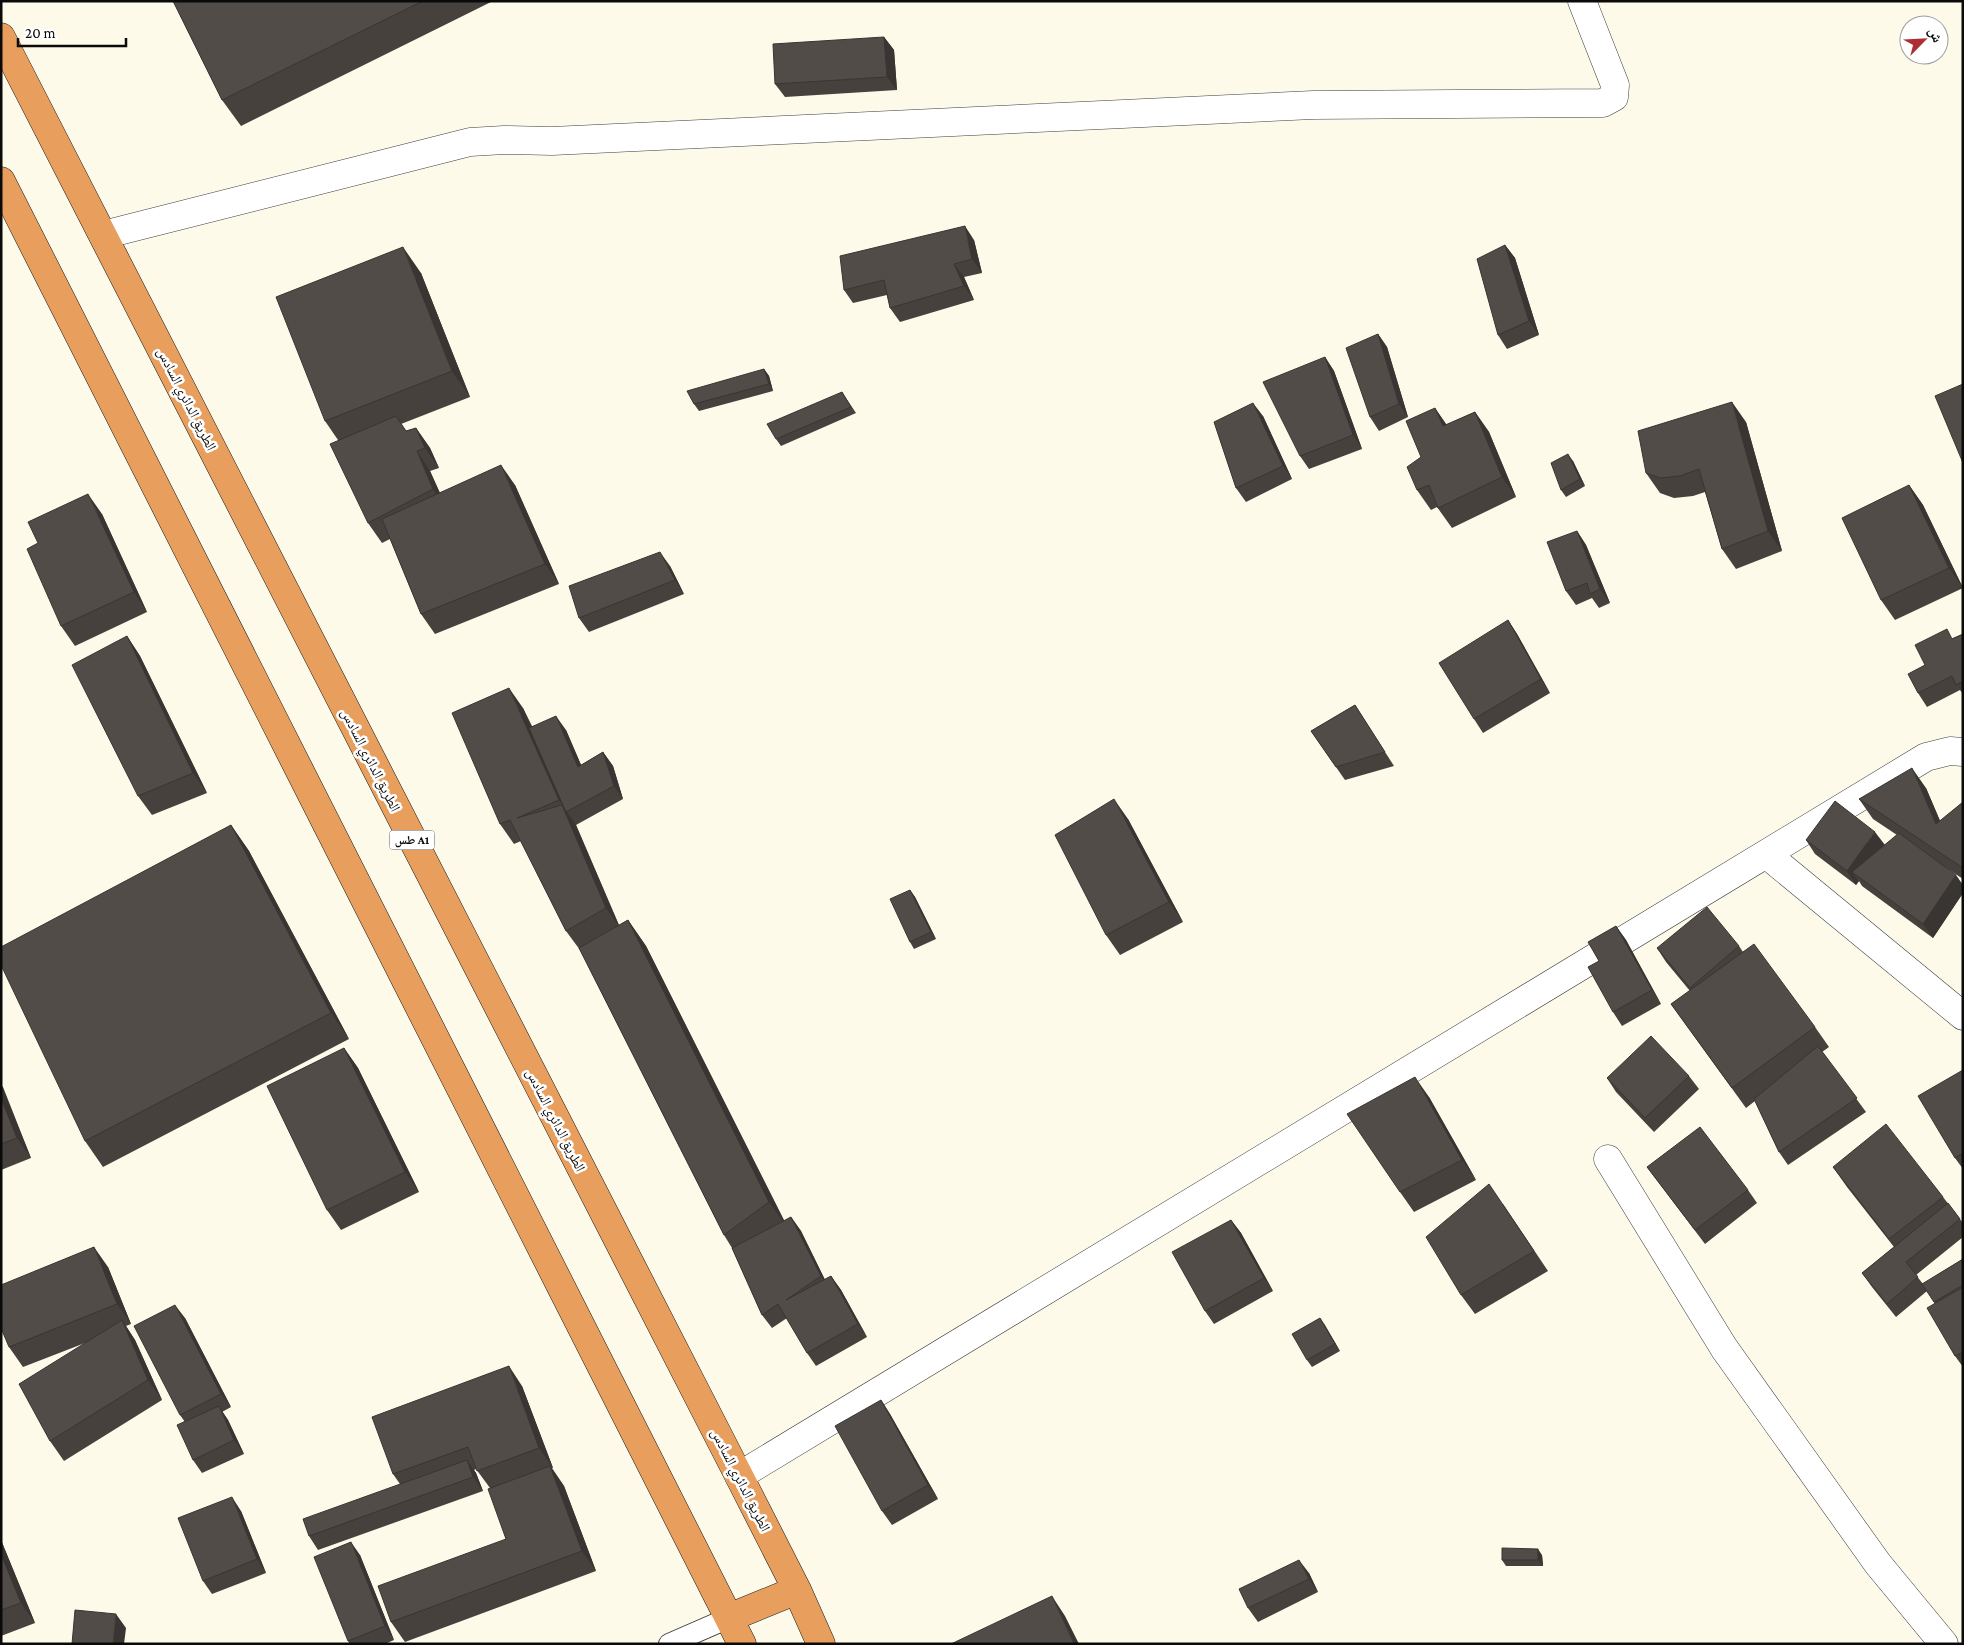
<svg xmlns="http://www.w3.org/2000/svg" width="1964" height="1645" viewBox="0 0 1964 1645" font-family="'Crimson Pro','Noto Naskh Arabic',serif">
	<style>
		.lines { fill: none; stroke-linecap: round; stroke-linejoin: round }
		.lane-casing { stroke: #3d3d3d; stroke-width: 22 }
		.street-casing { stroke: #3d3d3d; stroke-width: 29 }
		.highway-casing { stroke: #1b1b1b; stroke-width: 29 }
		.lane { stroke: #fff; stroke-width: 20 }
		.street { stroke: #fff; stroke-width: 28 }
		.highway { stroke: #e89e5d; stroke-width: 28 }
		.wall { fill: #47413e }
		.shaded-wall { fill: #393532 }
		.building { fill: #524c48; stroke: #393532 }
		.labels { text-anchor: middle; stroke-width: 5; stroke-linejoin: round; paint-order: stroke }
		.shield { fill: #fff; stroke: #545454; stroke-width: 1 }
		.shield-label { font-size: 12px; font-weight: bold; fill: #0a0a0a }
		.street-label { font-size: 14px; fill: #0a0a0a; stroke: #fff }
	</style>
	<rect width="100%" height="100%" fill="#fdfae9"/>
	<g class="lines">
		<defs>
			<path id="lane" d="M 669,1644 L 731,1617"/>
			<path id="street" d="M 103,235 L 470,142 L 504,140 L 552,141 L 1313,105 L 1603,103 L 1614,97 L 1615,85 L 1582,1
				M 1766,854 L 1963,1016
				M 1608,1159 L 1724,1348 L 1878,1564 L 1944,1644
				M 739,1476 L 1926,757 L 1950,751 L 1963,752"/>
			<path id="highway" d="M 1,37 L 739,1476 L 797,1590 L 821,1644
				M 1,181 L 742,1644
				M 731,1617 L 797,1590"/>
		</defs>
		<use href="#lane" class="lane-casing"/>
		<use href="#street" class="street-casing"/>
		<use href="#highway" class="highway-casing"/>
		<use href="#lane" class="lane"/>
		<use href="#street" class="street"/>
		<use href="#highway" class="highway"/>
	</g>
	<path class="wall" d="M 173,1 L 493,1 L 241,126 L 222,100 Z
		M 884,37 L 894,50 L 897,90 L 785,97 L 775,84 Z
		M 974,240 L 982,273 L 964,277 L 974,300 L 900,322 L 890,308 L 887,295 L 853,303 L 844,290 Z
		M 1505,245 L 1515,258 L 1539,335 L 1507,349 L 1498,335 Z
		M 421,273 L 470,397 L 401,424 L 406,431 L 416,428 L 430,448 L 439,468 L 430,471 L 440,493 L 515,485 L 559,584 L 435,634 L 421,614 L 390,539 L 382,543 L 368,523 L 338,440 L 325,421 Z
		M 1378,334 L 1387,347 L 1408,417 L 1379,431 L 1370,417 Z
		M 1325,357 L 1334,371 L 1362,449 L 1309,469 L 1300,456 Z
		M 764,369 L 769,376 L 773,391 L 699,411 L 694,404 Z
		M 842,392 L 856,413 L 781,446 L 776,439 Z
		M 1435,408 L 1446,425 L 1475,412 L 1489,432 L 1516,497 L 1452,528 L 1437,507 L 1431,510 L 1417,490 L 1421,457 Z
		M 1263,416 L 1292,479 L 1246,502 L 1236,488 Z
		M 1746,422 L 1782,551 L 1736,569 L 1722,549 L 1705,492 L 1693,496 L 1674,498 L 1660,493 L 1646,473 Z
		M 1573,461 L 1585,486 L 1566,497 L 1561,490 Z
		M 1909,485 L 1923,505 L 1963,588 L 1895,620 L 1881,600 Z
		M 102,514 L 147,612 L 75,646 L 61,626 Z
		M 1577,531 L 1586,545 L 1610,603 L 1599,608 L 1592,598 L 1576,605 L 1566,591 Z
		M 670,566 L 684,594 L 589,632 L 579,618 Z
		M 1508,620 L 1517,634 L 1550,693 L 1483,733 L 1474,719 Z
		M 1963,634 L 1963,694 L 1960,690 L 1927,707 L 1918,693 L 1925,665 L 1953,638 Z
		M 127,636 L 140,656 L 207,793 L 152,815 L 138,796 Z
		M 1355,705 L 1394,766 L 1345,780 L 1311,731 Z
		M 523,708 L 532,726 L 566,730 L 581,765 L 603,752 L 613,766 L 623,799 L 576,825 L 619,925 L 628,920 L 646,946 L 784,1221 L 791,1217 L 801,1231 L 825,1280 L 831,1276 L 841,1290 L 867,1337 L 816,1366 L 807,1353 L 787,1318 L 772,1328 L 762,1315 L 732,1248 L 724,1235 L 580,950 L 566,931 L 521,841 L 514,844 L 500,824 Z
		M 1926,788 L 1940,821 L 1963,802 L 1963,879 L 1945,867 L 1963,885 L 1963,893 L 1933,938 L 1862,886 L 1859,881 L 1856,885 L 1815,854 L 1806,840 L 1885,845 L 1897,835 L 1873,819 L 1859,799 Z
		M 1128,819 L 1183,922 L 1120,955 L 1106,935 Z
		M 231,825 L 249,851 L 349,1039 L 103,1167 L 85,1141 Z
		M 910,890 L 915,897 L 936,939 L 914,949 L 910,942 Z
		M 1616,926 L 1626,940 L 1661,1004 L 1622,1026 L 1613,1012 L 1599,961 Z
		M 1739,946 L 1743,952 L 1815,1027 L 1829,1047 L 1822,1052 L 1866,1112 L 1788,1165 L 1779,1152 L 1755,1101 L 1746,1108 L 1671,1004 L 1690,991 L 1666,962 L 1657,948 Z
		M 344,1048 L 358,1068 L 419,1192 L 341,1230 L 327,1210 Z
		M 1963,1070 L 1963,1169 L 1955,1158 Z
		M 1689,1076 L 1699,1089 L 1654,1132 L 1616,1092 L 1607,1078 Z
		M 1,1085 L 31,1158 L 1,1170 Z
		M 1429,1097 L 1476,1180 L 1414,1212 L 1400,1192 Z
		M 1647,1167 L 1748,1190 L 1757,1203 L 1705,1244 Z
		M 1833,1167 L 1943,1197 L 1963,1223 L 1963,1237 L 1916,1275 L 1923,1284 L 1963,1259 L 1963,1367 L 1955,1356 L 1935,1304 L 1927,1291 L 1896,1317 L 1872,1287 L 1862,1273 L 1894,1247 L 1847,1187 Z
		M 1503,1204 L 1548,1271 L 1475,1314 L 1461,1295 Z
		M 1231,1220 L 1241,1233 L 1273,1291 L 1214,1324 L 1205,1311 Z
		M 108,1267 L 131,1324 L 126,1326 L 135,1340 L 162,1400 L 64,1461 L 50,1441 L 85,1343 L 23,1367 L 9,1347 Z
		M 185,1318 L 231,1407 L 222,1412 L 228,1420 L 244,1454 L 202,1473 L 193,1460 L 185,1422 L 180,1415 Z
		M 1320,1318 L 1340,1351 L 1312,1367 L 1307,1360 Z
		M 522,1386 L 553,1468 L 552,1468 L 564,1486 L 596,1571 L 405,1642 L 391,1622 L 506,1539 L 490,1488 L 476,1469 L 474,1470 L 476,1473 L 483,1491 L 318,1550 L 309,1536 L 400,1484 L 393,1474 Z
		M 881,1400 L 890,1414 L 938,1499 L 892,1525 L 882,1511 Z
		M 241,1511 L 266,1573 L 212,1594 L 203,1581 Z
		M 1,1540 L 35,1623 L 1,1636 Z
		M 360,1555 L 394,1640 L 385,1644 L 350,1644 L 348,1641 Z
		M 1542,1555 L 1543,1566 L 1506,1566 L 1502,1560 Z
		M 1309,1573 L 1318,1592 L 1258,1622 L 1248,1608 Z"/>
	<path class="shaded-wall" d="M 884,37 L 894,50 L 897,90 L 887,77 Z
		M 965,226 L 974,240 L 982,273 L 972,259 Z
		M 1505,245 L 1515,258 L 1539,335 L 1529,321 Z
		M 403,247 L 421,273 L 470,397 L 452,371 Z
		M 954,264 L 964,277 L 974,300 L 964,286 Z
		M 1378,334 L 1387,347 L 1408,417 L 1399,404 Z
		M 1325,357 L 1334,371 L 1362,449 L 1353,435 Z
		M 764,369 L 769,376 L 773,391 L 769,384 Z
		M 1732,402 L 1746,422 L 1782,551 L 1768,531 Z
		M 1253,403 L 1263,416 L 1292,479 L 1283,466 Z
		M 1435,408 L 1449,428 L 1443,426 Z
		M 1475,412 L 1489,432 L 1516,497 L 1502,477 Z
		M 416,428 L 430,448 L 439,468 L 425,448 Z
		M 417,451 L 430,471 L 447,509 L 433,489 Z
		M 1568,454 L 1573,461 L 1585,486 L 1580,479 Z
		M 501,465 L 515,485 L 559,584 L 545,564 Z
		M 1909,485 L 1923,505 L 1963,588 L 1949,568 Z
		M 88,494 L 102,514 L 147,612 L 134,592 Z
		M 1577,531 L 1586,545 L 1610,603 L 1600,589 Z
		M 660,552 L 670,566 L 684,594 L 675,580 Z
		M 1508,620 L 1517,634 L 1550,693 L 1541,679 Z
		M 127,636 L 140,656 L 207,793 L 193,773 Z
		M 509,688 L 523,708 L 568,810 L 567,811 L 559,800 Z
		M 556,716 L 566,730 L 588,781 L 578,767 Z
		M 603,752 L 613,766 L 623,799 L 614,786 Z
		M 1912,768 L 1926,788 L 1950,844 L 1936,824 Z
		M 1114,799 L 1128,819 L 1183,922 L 1169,902 Z
		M 562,805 L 576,825 L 620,928 L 606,908 Z
		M 231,825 L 249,851 L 349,1039 L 331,1013 Z
		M 1875,832 L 1885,845 L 1852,872 L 1859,881 L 1856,885 L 1847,871 Z
		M 1956,875 L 1963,885 L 1963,893 L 1933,938 L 1923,924 Z
		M 910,890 L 915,897 L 936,939 L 931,932 Z
		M 628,920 L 646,946 L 788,1228 L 769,1202 Z
		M 1616,926 L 1626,940 L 1661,1004 L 1652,990 Z
		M 344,1048 L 358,1068 L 419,1192 L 405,1172 Z
		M 1415,1077 L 1429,1097 L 1476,1180 L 1462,1160 Z
		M 1,1085 L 3,1087 L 31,1158 L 17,1138 L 1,1098 Z
		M 791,1217 L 801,1231 L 830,1290 L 821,1276 Z
		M 1231,1220 L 1241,1233 L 1273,1291 L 1264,1278 Z
		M 94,1247 L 108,1267 L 131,1324 L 117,1304 Z
		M 831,1276 L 841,1290 L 867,1337 L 858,1324 Z
		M 175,1305 L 185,1318 L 231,1407 L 221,1394 Z
		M 1320,1318 L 1325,1325 L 1340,1351 L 1335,1344 Z
		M 122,1320 L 135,1340 L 162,1400 L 148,1380 Z
		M 509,1366 L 522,1386 L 553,1468 L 539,1448 Z
		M 881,1400 L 890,1414 L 938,1499 L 928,1485 Z
		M 219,1406 L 228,1420 L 244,1454 L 234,1440 Z
		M 467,1460 L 476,1473 L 483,1491 L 473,1477 Z
		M 550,1466 L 564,1486 L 596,1571 L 582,1551 Z
		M 232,1497 L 241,1511 L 266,1573 L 257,1559 Z
		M 1,1540 L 35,1623 L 21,1603 L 1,1554 Z
		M 351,1542 L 360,1555 L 394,1640 L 385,1626 Z
		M 1538,1549 L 1542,1555 L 1543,1566 L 1538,1560 Z
		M 1299,1560 L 1309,1573 L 1318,1592 L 1309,1579 Z
		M 1052,1596 L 1065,1616 L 1079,1644 L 1074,1644 Z
		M 116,1614 L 126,1628 L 124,1644 L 113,1644 Z"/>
	<path class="building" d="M 173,1 L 423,1 L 222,100 Z
		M 884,37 L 887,77 L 775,84 L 773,44 Z
		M 965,226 L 972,259 L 954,264 L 964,286 L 890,308 L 884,280 L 844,290 L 840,256 Z
		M 1505,245 L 1529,321 L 1498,335 L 1477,259 Z
		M 403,247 L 452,371 L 325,421 L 276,297 Z
		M 1378,334 L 1399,404 L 1370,417 L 1346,348 Z
		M 1325,357 L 1353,435 L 1300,456 L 1263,382 Z
		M 764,369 L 769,384 L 694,404 L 687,391 Z
		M 1963,384 L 1963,463 L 1935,396 Z
		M 842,392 L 851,407 L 776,439 L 767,424 Z
		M 1732,402 L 1768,531 L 1722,549 L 1699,469 L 1680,476 L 1660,478 L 1646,473 L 1638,431 Z
		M 1253,403 L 1283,466 L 1236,488 L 1214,422 Z
		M 1435,408 L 1443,426 L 1475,412 L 1502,477 L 1438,508 L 1429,485 L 1417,490 L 1407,467 L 1421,457 L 1406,421 Z
		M 396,416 L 406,431 L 416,428 L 425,448 L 417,451 L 433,489 L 368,523 L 330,444 Z
		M 1568,454 L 1580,479 L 1561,490 L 1551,463 Z
		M 501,465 L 545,564 L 421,614 L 382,519 Z
		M 1909,485 L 1949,568 L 1881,600 L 1842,518 Z
		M 88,494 L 134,592 L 61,626 L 27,549 L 38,543 L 28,522 Z
		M 1577,531 L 1600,589 L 1590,594 L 1587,583 L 1566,591 L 1547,542 Z
		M 660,552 L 675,580 L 579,618 L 569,586 Z
		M 1508,620 L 1541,679 L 1474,719 L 1439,663 Z
		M 1947,629 L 1952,639 L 1963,634 L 1963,681 L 1956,685 L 1952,676 L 1918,693 L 1908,674 L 1925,665 L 1915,645 Z
		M 127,636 L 193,773 L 138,796 L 72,665 Z
		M 509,688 L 559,800 L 517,818 L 562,805 L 606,908 L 566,931 L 510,820 L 500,824 L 452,713 Z
		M 1355,705 L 1385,752 L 1336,767 L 1311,731 Z
		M 556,716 L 578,767 L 603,752 L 614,786 L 566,812 L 529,728 Z
		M 1912,768 L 1936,824 L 1963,802 L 1963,868 L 1859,799 Z
		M 1114,799 L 1169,902 L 1106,935 L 1055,835 Z
		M 1835,801 L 1875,832 L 1847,871 L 1806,840 Z
		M 231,825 L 331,1013 L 85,1141 L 1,965 L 1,947 Z
		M 1899,833 L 1956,875 L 1923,924 L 1852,872 Z
		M 910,890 L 931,932 L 910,942 L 890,899 Z
		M 1707,907 L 1739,946 L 1690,988 L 1657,948 Z
		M 628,920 L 769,1202 L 724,1235 L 579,948 Z
		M 1616,926 L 1652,990 L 1613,1012 L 1588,967 L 1599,961 L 1588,942 Z
		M 1754,944 L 1815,1027 L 1732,1088 L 1671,1004 Z
		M 1651,1036 L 1689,1076 L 1645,1118 L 1607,1078 Z
		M 1818,1046 L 1857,1098 L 1779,1152 L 1754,1099 Z
		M 344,1048 L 405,1172 L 327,1210 L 267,1086 Z
		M 1963,1070 L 1963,1153 L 1955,1158 L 1918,1096 Z
		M 1415,1077 L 1462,1160 L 1400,1192 L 1347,1114 Z
		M 1,1098 L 17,1138 L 1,1144 Z
		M 1886,1124 L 1943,1197 L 1889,1239 L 1833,1167 Z
		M 1700,1127 L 1748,1190 L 1695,1230 L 1647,1167 Z
		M 1489,1184 L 1534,1251 L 1461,1295 L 1426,1237 Z
		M 1948,1203 L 1960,1219 L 1906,1262 L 1918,1277 L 1887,1304 L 1862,1273 Z
		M 791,1217 L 821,1276 L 786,1300 L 831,1276 L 858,1324 L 807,1353 L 778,1304 L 762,1315 L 732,1248 Z
		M 1231,1220 L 1264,1278 L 1205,1311 L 1172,1252 Z
		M 94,1247 L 117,1304 L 9,1347 L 1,1328 L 1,1285 Z
		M 1963,1259 L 1963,1285 L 1934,1302 L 1922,1284 Z
		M 1963,1287 L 1963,1352 L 1955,1356 L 1927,1308 Z
		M 175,1305 L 221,1394 L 180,1415 L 134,1326 Z
		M 1320,1318 L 1335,1344 L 1307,1360 L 1292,1334 Z
		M 122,1320 L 148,1380 L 50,1441 L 19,1384 Z
		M 509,1366 L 539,1448 L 477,1471 L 468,1447 L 393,1474 L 372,1417 Z
		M 881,1400 L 928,1485 L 882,1511 L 835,1426 Z
		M 219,1406 L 234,1440 L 193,1460 L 177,1425 Z
		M 467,1460 L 473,1477 L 309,1536 L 303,1519 Z
		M 550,1466 L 582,1551 L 391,1622 L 378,1586 L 506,1539 L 488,1489 Z
		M 232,1497 L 257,1559 L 203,1581 L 178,1518 Z
		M 351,1542 L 385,1626 L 348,1641 L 314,1557 Z
		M 1502,1548 L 1538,1549 L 1538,1560 L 1502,1560 Z
		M 1,1554 L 21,1603 L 1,1610 Z
		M 1299,1560 L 1309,1579 L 1248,1608 L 1239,1589 Z
		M 1052,1596 L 1074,1644 L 951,1644 Z
		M 75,1610 L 116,1614 L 113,1644 L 72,1644 Z"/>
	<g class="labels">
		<rect class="shield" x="389.5" y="830.5" width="45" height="19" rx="4"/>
		<g class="shield-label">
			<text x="412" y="844">طس A1</text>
		</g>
		<g class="street-label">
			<text transform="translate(187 399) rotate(63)" y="5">الطريق الدائري السادس</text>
			<text transform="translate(371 760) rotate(63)" y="5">الطريق الدائري السادس</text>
			<text transform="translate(556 1120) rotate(63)" y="5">الطريق الدائري السادس</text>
			<text transform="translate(741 1480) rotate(63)" y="5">الطريق الدائري السادس</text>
		</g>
	</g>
	<rect width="1964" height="1645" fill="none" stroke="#0a0a0a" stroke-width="5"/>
	<g transform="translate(1924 40) rotate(66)"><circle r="24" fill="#ffffff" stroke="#9d9d9d"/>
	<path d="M0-4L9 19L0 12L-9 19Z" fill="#ae2f33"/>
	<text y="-8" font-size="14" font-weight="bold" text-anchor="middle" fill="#0a0a0a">ش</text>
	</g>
	<path d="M18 38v8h108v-8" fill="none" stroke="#0a0a0a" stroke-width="2.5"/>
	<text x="25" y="38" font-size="15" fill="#0a0a0a" stroke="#ffffff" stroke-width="4" paint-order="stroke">20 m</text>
</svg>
